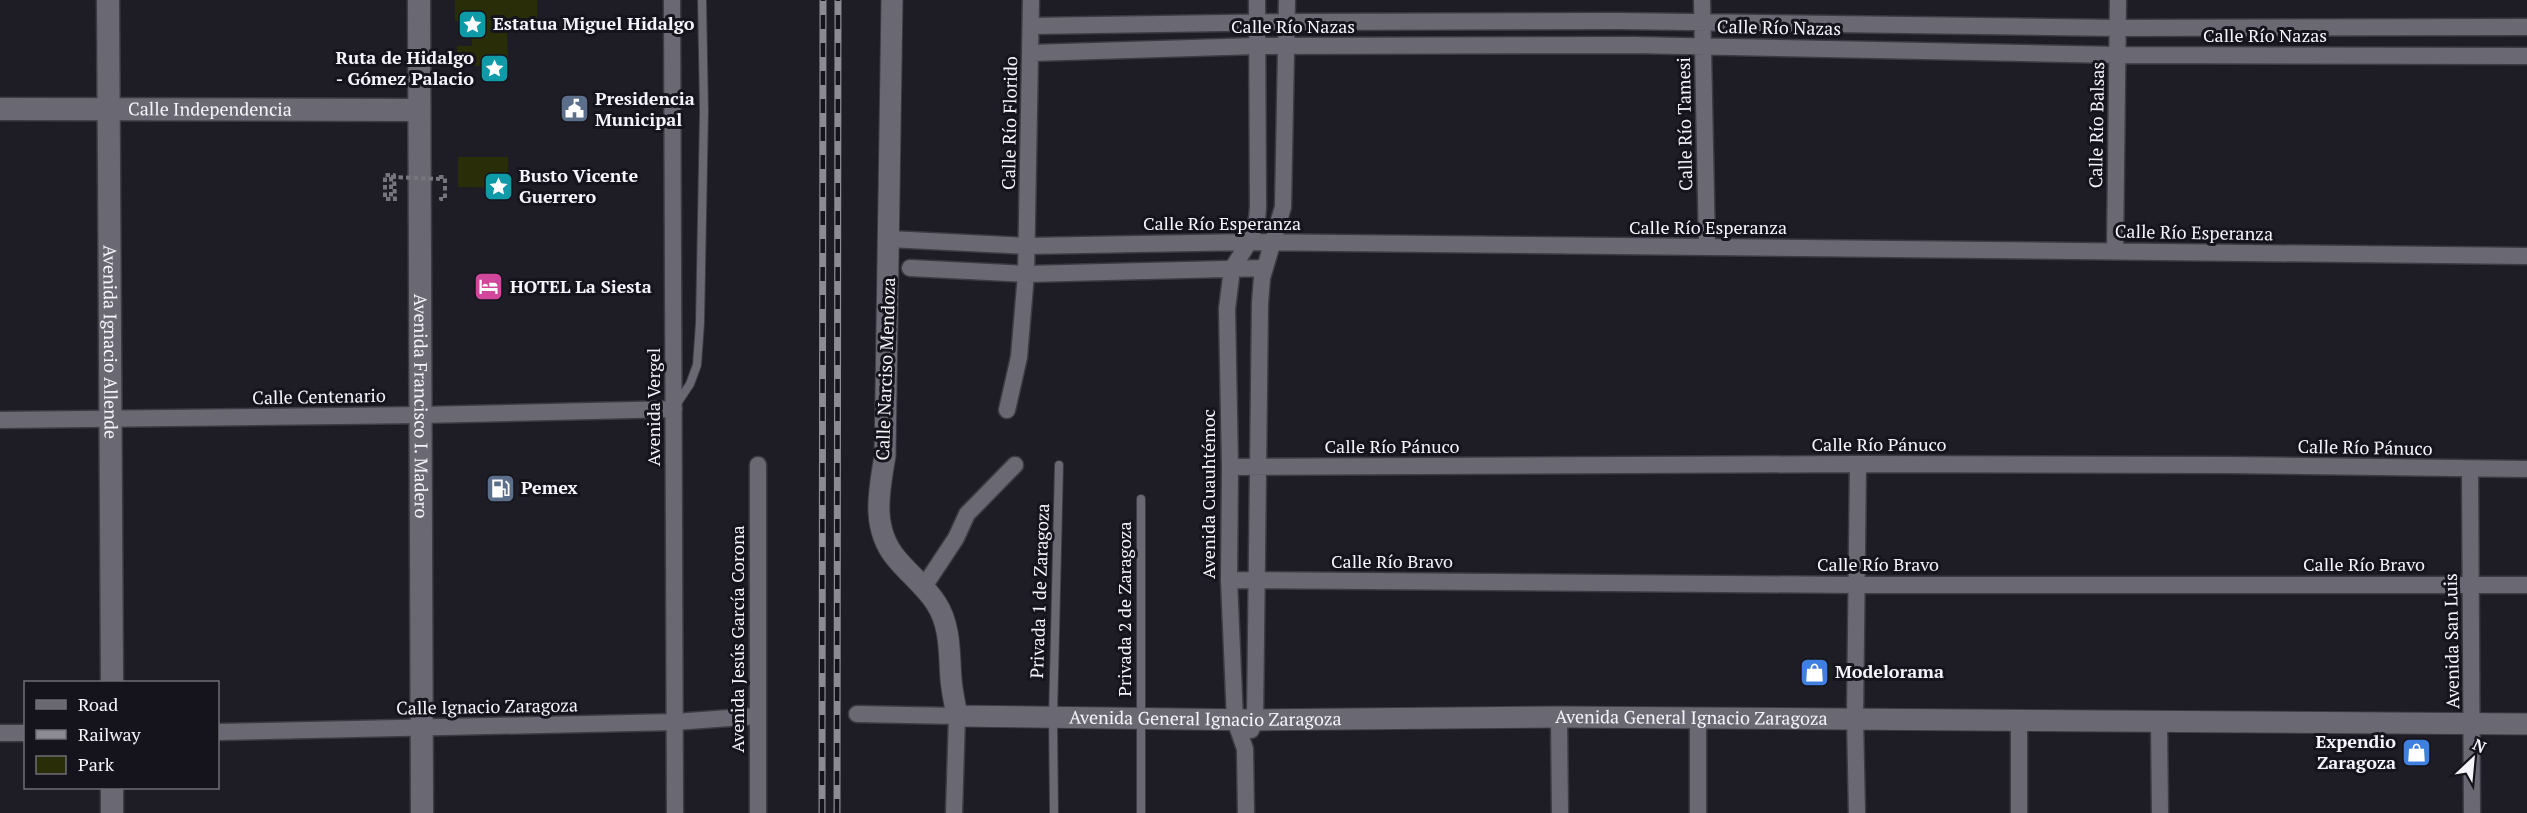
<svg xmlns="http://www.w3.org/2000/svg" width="2527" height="813" viewBox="0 0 2527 813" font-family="'PT Serif',serif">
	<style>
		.green { fill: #292e08 }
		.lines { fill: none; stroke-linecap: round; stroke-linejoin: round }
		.service-casing { stroke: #3c3b43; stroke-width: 10 }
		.minor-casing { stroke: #3c3b43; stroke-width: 19 }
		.tertiary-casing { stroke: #3c3b43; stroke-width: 23 }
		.secondary-casing { stroke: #3c3b43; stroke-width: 25 }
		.path { stroke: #76757d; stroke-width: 4; stroke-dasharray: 4.5 3; stroke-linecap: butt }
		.service { stroke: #6a6973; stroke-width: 8 }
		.minor { stroke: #6a6973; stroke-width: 16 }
		.tertiary { stroke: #6a6973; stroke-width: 21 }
		.secondary { stroke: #6a6973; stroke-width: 22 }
		.rail-casing { stroke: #8c8b93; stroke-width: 7 }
		.rail { stroke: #15141c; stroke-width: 4.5; stroke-dasharray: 14; stroke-linecap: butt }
		.path-bridge { stroke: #76757d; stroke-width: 4; stroke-dasharray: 4.5 3; stroke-linecap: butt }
		.labels { text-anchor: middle; stroke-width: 6; stroke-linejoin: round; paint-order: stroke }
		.poi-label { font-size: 18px; font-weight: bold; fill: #f5f4fa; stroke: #15141c; text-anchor: start }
		.street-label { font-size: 18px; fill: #f5f4fa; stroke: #15141c }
	</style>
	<rect width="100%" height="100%" fill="#1e1d26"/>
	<path class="green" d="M 455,0 L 537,0 L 537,26 L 507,27 L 508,66 L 457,66 L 457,46 L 472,46 L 472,22 L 455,21 Z
		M 458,157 L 508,157 L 508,188 L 458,187 Z"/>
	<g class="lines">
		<defs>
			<path id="service" d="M 676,405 L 690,384 L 697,365 L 700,323 L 704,111 L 702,0
				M 1141,499 L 1141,813
				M 1054,813 L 1053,717 L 1059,465"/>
			<path id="minor" d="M 672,0 L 675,813
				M 1702,0 L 1707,247
				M 1031,26 L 1287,22 L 1618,21 L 2117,28 L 2527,27
				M 1031,53 L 1257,46 L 1633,45 L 2117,55 L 2527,56
				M 889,239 L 1027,246 L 1249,242 L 2527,256
				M 2115,251 L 2118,0
				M 910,268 L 1026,274 L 1265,268
				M 1007,410 L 1019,357 L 1026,274 L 1031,0
				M 0,420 L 421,415 L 674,409
				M 1230,467 L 1858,464 L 2227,465 L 2527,469
				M 2470,469 L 2472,813
				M 1229,580 L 1857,585 L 2527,585
				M 923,588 L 956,538 L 967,514 L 1015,465
				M 857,714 L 957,716 L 954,813
				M 1559,717 L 1560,813
				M 1698,718 L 1698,813
				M 2019,719 L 2019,813
				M 2159,720 L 2160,813
				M 1251,730 L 1255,720 L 1260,303 L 1262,278 L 1283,207 L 1287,0
				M 218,732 L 675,722 L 757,716
				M 0,733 L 26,733
				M 758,813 L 758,465
				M 1246,813 L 1245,749 L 1235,720 L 1229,580 L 1230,467 L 1227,309 L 1232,269 L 1249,242 L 1257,219 L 1258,207 L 1257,0
				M 1857,813 L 1855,718 L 1858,464"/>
			<g id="tertiary">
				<path id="s1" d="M 892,0 L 885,456 C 879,491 871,528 896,558 C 908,573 925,586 936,603 C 951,626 949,654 951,679 C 952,692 955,704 957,716 L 1255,720 L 1559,717 L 2527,724"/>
			</g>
			<g id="secondary">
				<path id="s2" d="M 108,0 L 112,682"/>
				<path id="s3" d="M 419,0 L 422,813"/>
				<path id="s4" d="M 0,109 L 419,110"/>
				<path d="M 112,788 L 112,813"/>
			</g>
		</defs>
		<use href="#service" class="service-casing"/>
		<use href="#minor" class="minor-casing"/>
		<use href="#tertiary" class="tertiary-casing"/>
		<use href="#secondary" class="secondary-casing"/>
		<path class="path" d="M 391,177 L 391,199 L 385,199 L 385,175 L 394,175 L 395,201
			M 439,177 L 445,177 L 445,199 L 441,199 L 441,197"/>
		<use href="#service" class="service"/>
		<use href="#minor" class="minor"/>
		<use href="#tertiary" class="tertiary"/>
		<use href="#secondary" class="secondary"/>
		<defs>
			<path id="rail" d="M 822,813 L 823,0
				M 837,813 L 838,0"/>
		</defs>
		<use href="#rail" class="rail-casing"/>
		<use href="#rail" class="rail"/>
		<path class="path-bridge" d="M 391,177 L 440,179"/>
	</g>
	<defs>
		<symbol id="sight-square" viewBox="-11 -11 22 22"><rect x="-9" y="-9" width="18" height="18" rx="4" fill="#0f9aa8" stroke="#15141c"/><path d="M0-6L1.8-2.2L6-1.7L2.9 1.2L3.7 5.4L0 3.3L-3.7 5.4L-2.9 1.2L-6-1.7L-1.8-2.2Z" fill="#fff"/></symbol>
		<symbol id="civic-square" viewBox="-11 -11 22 22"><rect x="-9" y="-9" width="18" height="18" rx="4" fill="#5c6f8a" stroke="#15141c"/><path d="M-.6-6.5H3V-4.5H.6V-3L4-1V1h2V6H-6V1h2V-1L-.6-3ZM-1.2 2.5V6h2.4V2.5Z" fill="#fff"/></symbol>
		<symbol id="hotel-square" viewBox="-11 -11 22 22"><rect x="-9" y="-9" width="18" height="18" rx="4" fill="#d1479c" stroke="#15141c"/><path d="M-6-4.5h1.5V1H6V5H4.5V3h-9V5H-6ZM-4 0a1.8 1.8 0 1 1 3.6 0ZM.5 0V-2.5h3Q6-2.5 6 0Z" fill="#fff"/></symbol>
		<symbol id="fuel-square" viewBox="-11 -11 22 22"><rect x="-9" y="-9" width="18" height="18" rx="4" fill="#5c6f8a" stroke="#15141c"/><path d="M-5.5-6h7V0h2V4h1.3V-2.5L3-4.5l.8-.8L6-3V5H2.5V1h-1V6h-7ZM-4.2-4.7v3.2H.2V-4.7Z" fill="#fff"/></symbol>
		<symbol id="shop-square" viewBox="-11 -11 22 22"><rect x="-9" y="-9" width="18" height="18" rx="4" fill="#3f7fe0" stroke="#15141c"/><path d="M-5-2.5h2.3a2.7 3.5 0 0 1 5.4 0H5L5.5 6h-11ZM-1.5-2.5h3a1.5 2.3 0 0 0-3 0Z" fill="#fff"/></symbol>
	</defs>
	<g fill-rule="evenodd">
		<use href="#sight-square" x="456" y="8" width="33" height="33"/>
		<use href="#sight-square" x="478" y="52" width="33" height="33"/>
		<use href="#civic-square" x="558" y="92" width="33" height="33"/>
		<use href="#sight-square" x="482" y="170" width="33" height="33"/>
		<use href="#hotel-square" x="472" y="270" width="33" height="33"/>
		<use href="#fuel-square" x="484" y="472" width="33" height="33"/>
		<use href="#shop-square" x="1798" y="656" width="33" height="33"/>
		<use href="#shop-square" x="2400" y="736" width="33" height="33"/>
	</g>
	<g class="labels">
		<g class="poi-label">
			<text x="493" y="30">Estatua Miguel Hidalgo</text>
			<text x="474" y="64" text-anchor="end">Ruta de Hidalgo<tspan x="474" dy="21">- Gómez Palacio</tspan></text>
			<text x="595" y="105">Presidencia<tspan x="595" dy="21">Municipal</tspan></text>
			<text x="519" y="182">Busto Vicente<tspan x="519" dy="21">Guerrero</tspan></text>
			<text x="510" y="293">HOTEL La Siesta</text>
			<text x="521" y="494">Pemex</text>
			<text x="1835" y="678">Modelorama</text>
			<text x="2396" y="748" text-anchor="end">Expendio<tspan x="2396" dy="21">Zaragoza</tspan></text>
		</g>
		<g class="street-label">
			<text x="1293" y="33">Calle Río Nazas</text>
			<text transform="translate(1779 28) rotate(1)" y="6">Calle Río Nazas</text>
			<text x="2265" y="42">Calle Río Nazas</text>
			<text dy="6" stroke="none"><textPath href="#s4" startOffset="210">Calle Independencia</textPath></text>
			<text transform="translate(1010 123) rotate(-89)" y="6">Calle Río Florido</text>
			<text transform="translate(1685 124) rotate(-91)" y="6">Calle Río Tamesi</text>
			<text transform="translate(2097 125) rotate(-89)" y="6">Calle Río Balsas</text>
			<text x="1222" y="230">Calle Río Esperanza</text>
			<text x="1708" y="234">Calle Río Esperanza</text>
			<text transform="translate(2194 233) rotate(1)" y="6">Calle Río Esperanza</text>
			<text dy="6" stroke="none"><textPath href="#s2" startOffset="342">Avenida Ignacio Allende</textPath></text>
			<text transform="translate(886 369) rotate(-88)" y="6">Calle Narciso Mendoza</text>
			<text transform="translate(319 397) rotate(-1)" y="6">Calle Centenario</text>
			<text dy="6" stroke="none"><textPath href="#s3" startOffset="406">Avenida Francisco I. Madero</textPath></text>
			<text transform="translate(654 407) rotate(-90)" y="6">Avenida Vergel</text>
			<text x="1879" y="451">Calle Río Pánuco</text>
			<text x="1392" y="453">Calle Río Pánuco</text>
			<text transform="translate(2365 448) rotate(1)" y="6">Calle Río Pánuco</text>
			<text transform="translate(1209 494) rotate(-90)" y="6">Avenida Cuauhtémoc</text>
			<text x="1392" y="568">Calle Río Bravo</text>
			<text x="1878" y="571">Calle Río Bravo</text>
			<text x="2364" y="571">Calle Río Bravo</text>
			<text transform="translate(1040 591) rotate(-88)" y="6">Privada 1 de Zaragoza</text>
			<text transform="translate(1125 609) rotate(-90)" y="6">Privada 2 de Zaragoza</text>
			<text transform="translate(738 639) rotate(-90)" y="6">Avenida Jesús García Corona</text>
			<text transform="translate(2452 641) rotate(-91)" y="6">Avenida San Luis</text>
			<text transform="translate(487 707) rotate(-1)" y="6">Calle Ignacio Zaragoza</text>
			<text dy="6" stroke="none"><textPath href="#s1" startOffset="1473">Avenida General Ignacio Zaragoza</textPath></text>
			<text dy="6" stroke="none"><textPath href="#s1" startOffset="987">Avenida General Ignacio Zaragoza</textPath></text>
		</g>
	</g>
	<rect x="24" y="681" width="195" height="108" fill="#15141c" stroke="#6f6e75" stroke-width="1.5"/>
	<rect x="36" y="700" width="30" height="9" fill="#6a6973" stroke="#6f6e75" stroke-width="1.5"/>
	<text x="78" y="711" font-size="18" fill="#f5f4fa">Road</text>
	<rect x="36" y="730" width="30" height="9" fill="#8c8b93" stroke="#6f6e75" stroke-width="1.5"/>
	<text x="78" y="741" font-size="18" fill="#f5f4fa">Railway</text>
	<rect x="36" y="756" width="30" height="18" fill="#292e08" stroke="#6f6e75" stroke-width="1.5"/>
	<text x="78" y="771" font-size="18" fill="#f5f4fa">Park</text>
	<g transform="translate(2473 759) rotate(26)" stroke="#15141c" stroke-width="4.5" paint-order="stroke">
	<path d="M0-4.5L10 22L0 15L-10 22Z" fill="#f5f4fa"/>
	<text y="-9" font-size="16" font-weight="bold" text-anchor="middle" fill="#f5f4fa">N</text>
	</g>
</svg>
